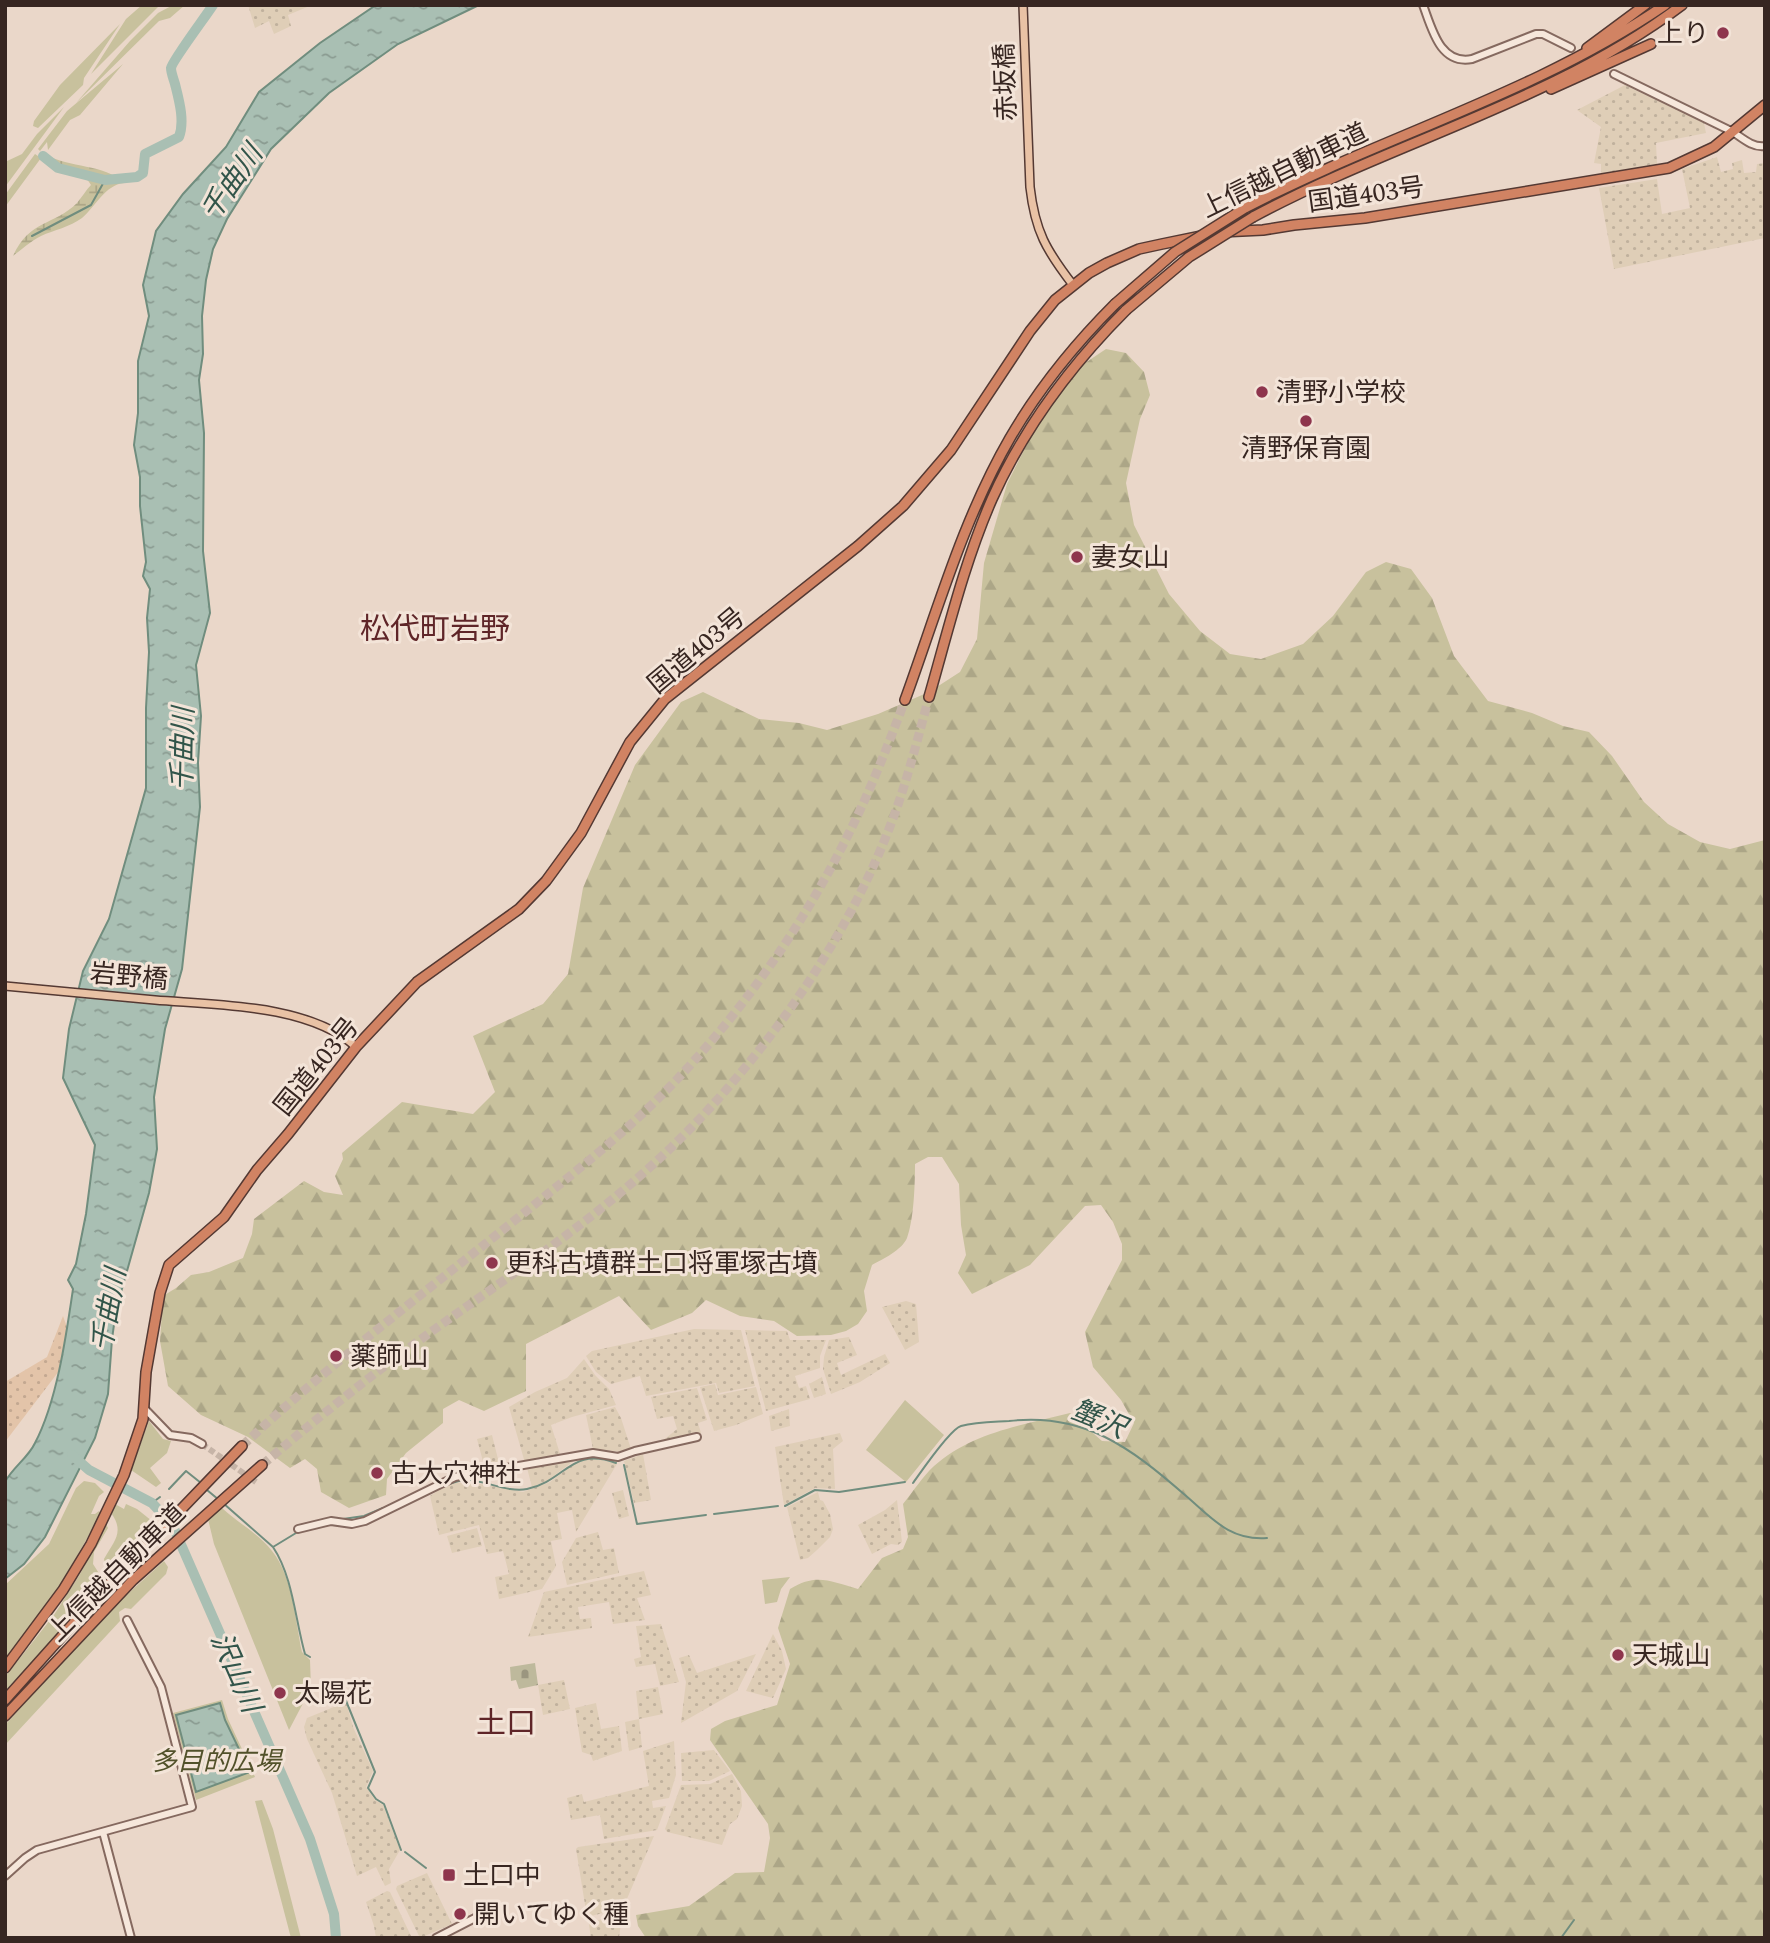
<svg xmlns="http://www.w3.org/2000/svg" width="1770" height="1943" viewBox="0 0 1770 1943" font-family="Spectral,'Noto Sans JP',serif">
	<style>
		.farmland { fill: url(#farmland-dots) }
		.green { fill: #c8c19d }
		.forest { fill: url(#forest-firs) }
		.wetland { fill: url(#wetland-marsh) }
		.sand { fill: url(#sand-dots) }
		.cemetery { fill: url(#cemetery-stones) }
		.water { fill: url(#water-ripples); stroke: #708d7e; stroke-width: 2 }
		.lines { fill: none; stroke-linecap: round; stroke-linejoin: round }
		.stream { stroke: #708d7e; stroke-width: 2 }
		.river { stroke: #a9bfb3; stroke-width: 10 }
		.minor-tunnel { stroke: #c6b4a7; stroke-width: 6; stroke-dasharray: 6 3; stroke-linecap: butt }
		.highway-tunnel { stroke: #c6b4a7; stroke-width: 9; stroke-dasharray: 9 4.5; stroke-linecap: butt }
		.minor-casing { stroke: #85695f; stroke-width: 10 }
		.major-casing { stroke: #543933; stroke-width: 10 }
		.highway-casing { stroke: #543933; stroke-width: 12 }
		.minor { stroke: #f6e7db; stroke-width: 6 }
		.major { stroke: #e9c2a5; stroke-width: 7 }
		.highway { stroke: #d18363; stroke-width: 9 }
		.highway-bridge-casing { stroke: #543933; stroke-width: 12; stroke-linecap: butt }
		.highway-bridge { stroke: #d18363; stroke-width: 9 }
		.poi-dot { fill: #8e354d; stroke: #f3e4d8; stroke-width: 2.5 }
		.labels { text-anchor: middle; stroke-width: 6; stroke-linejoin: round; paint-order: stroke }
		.poi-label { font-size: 26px; fill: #372621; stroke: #f3e4d8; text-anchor: start }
		.street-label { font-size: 26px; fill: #372621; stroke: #f3e4d8 }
		.park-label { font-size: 26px; font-style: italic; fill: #51512a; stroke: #f3e4d8 }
		.water-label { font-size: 28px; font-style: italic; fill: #32554a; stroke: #f3e4d8 }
		.quarter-label { font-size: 30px; fill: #5f2528; stroke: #f3e4d8 }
	</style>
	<defs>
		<pattern id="farmland-dots" width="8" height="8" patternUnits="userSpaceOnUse" patternTransform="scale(1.75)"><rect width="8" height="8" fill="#dfceb7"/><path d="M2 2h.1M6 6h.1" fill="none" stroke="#c0b19d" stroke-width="1.8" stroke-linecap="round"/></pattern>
		<pattern id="forest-firs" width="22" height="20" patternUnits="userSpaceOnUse" patternTransform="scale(1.75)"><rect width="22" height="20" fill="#c8c19d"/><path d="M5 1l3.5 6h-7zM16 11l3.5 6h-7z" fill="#aca687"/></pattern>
		<pattern id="wetland-marsh" width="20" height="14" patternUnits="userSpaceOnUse" patternTransform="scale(1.75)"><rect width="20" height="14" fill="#c8c19d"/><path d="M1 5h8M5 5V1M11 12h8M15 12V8" fill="none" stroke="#aca687"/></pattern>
		<pattern id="sand-dots" width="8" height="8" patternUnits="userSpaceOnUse" patternTransform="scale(1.75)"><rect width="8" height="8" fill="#e3c4a9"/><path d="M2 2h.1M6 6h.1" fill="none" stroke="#c3a891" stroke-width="1.8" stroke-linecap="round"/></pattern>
		<pattern id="cemetery-stones" width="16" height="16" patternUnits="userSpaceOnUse" patternTransform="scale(1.75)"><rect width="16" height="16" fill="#beb99c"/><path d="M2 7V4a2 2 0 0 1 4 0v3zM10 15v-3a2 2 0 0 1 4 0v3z" fill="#9b967f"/></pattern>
		<pattern id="water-ripples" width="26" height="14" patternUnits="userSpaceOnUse" patternTransform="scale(1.75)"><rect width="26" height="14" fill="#a9bfb3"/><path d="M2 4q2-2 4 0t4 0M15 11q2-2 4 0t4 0" fill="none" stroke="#8a9b91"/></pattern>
	</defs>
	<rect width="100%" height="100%" fill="#ead7c9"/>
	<path class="farmland" d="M 248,5 L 312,5 L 288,15 L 291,26 L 274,34 L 269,21 L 255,28 Z
		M 1625,85 L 1704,123 L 1706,133 L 1656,143 L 1657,164 L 1601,175 L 1601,164 L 1594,163 L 1601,127 L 1577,110 Z
		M 1717,157 L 1721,172 L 1733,169 L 1732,163 L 1742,160 L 1744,173 L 1756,172 L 1757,164 L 1765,163 L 1765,238 L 1614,269 L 1599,188 L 1657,179 L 1662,214 L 1690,208 L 1682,169 Z
		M 906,1301 L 916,1304 L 919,1342 L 905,1350 L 882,1307 Z
		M 694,1329 L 741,1330 L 755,1386 L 719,1393 L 716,1383 L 646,1396 L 640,1376 L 611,1384 L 596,1372 L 586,1356 L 592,1351 Z
		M 745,1330 L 787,1331 L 790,1340 L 826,1340 L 820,1356 L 820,1368 L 795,1376 L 799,1388 L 806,1386 L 810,1399 L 766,1411 Z
		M 849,1337 L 857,1355 L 837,1363 L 841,1375 L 885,1354 L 890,1363 L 860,1382 L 831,1394 L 823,1369 L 824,1357 L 829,1340 Z
		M 584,1359 L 595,1375 L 609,1389 L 616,1405 L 572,1417 L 551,1425 L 561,1457 L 525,1463 L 509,1407 L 535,1392 L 567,1378 Z
		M 822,1377 L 826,1394 L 814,1398 L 809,1384 Z
		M 715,1384 L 718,1395 L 756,1387 L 763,1414 L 736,1425 L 714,1431 L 700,1387 Z
		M 697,1388 L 707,1420 L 698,1423 L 701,1433 L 660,1443 L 677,1429 L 673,1416 L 657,1419 L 651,1397 Z
		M 615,1407 L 621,1418 L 631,1449 L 623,1452 L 593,1449 L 586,1415 Z
		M 789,1409 L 790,1426 L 771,1431 L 769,1416 Z
		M 840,1433 L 843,1441 L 833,1449 L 835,1489 L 815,1488 L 784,1505 L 775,1447 Z
		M 492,1435 L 500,1467 L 485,1469 L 477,1439 Z
		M 643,1454 L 651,1500 L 634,1503 L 624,1461 Z
		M 594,1458 L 617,1464 L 576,1532 L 572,1510 L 557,1513 L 562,1539 L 551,1541 L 556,1566 L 542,1589 L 499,1599 L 495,1577 L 509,1574 L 503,1551 L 487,1554 L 479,1525 L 439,1535 L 430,1496 L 442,1488 L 455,1483 L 470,1482 L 523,1492 L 550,1482 L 578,1461 Z
		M 575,1460 L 547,1481 L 532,1487 L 527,1468 Z
		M 623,1490 L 629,1516 L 619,1519 L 612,1493 Z
		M 818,1492 L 820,1500 L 823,1501 L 830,1514 L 833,1529 L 830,1537 L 817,1550 L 808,1558 L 800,1560 L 787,1507 Z
		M 897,1500 L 902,1542 L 898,1545 L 891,1544 L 872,1554 L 858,1525 L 885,1510 Z
		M 477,1528 L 482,1546 L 452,1553 L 447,1536 Z
		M 598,1532 L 603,1550 L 614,1548 L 619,1573 L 567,1585 L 562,1562 L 576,1538 Z
		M 644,1571 L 651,1595 L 637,1598 L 645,1620 L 613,1624 L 609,1602 L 578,1607 L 580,1619 L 591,1618 L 592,1628 L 528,1637 L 544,1592 Z
		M 661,1624 L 679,1682 L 660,1686 L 655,1664 L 636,1667 L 634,1659 L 641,1657 L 636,1626 Z
		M 773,1634 L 782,1651 L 786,1669 L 773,1698 L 746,1691 Z
		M 756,1654 L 737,1691 L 681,1723 L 686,1682 L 679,1658 L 689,1655 L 697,1673 Z
		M 564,1680 L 570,1709 L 543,1715 L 538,1685 Z
		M 658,1687 L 663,1714 L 639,1719 L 642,1747 L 629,1751 L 625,1722 L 639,1719 L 636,1691 Z
		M 346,1702 L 353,1727 L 373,1771 L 366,1787 L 375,1800 L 383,1805 L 400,1850 L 389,1869 L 391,1883 L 385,1886 L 376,1867 L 357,1876 L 332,1793 L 307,1739 L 304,1727 L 307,1718 Z
		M 596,1703 L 601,1729 L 619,1726 L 622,1751 L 593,1761 L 591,1755 L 582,1752 L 575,1708 Z
		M 674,1741 L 676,1775 L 669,1798 L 652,1801 L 653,1808 L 666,1806 L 657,1830 L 604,1839 L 600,1815 L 571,1820 L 567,1798 L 582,1794 L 584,1802 L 649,1786 L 643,1751 Z
		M 714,1750 L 730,1771 L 709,1781 L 682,1781 L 681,1753 Z
		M 732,1774 L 741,1791 L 742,1806 L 737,1819 L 730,1824 L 722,1845 L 667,1832 L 665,1829 L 681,1785 L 710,1784 Z
		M 654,1836 L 623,1908 L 587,1917 L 576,1849 L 578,1847 Z
		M 427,1873 L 452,1924 L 420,1938 L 396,1889 L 397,1886 Z
		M 387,1891 L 390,1892 L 412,1938 L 376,1938 L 374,1926 L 366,1902 Z
		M 622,1916 L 619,1938 L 591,1938 L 589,1925 L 592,1921 Z"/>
	<path class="green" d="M 142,5 L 160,5 L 91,74 L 126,19 Z
		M 173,5 L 185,5 L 170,18 L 159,21 L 76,103 L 130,41 L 158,13 Z
		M 120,24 L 84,78 L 83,85 L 38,128 L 33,126 L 34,121 L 60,85 Z
		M 123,64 L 80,115 L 70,120 L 48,150 L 47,142 L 40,151 L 38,149 L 67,111 Z
		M 64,107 L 5,187 L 5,162 L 22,154 L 37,134 Z
		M 35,154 L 41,158 L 5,207 L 5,195 Z
		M 905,1400 L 944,1435 L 906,1482 L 866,1450 Z
		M 149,1421 L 163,1439 L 171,1441 L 167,1453 L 150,1468 L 161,1483 L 156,1487 L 131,1470 Z
		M 84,1481 L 95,1483 L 104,1492 L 99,1496 L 91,1514 L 95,1514 L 99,1511 L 101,1514 L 58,1589 L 5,1661 L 5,1585 L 49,1544 L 76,1488 Z
		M 115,1504 L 124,1509 L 126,1504 L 137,1509 L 157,1525 L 5,1691 L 5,1677 L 54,1615 L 80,1574 L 106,1524 L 108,1528 L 94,1552 L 93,1564 L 102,1578 L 107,1571 L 104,1559 C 114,1541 125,1532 111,1513 Z
		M 222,1508 C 238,1523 258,1533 272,1551 C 293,1577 295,1620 302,1652 L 310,1660 L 311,1688 L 289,1730 L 214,1544 L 208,1519 Z
		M 164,1561 L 168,1567 L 166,1574 L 131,1609 L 125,1608 L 119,1612 L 120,1621 L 5,1745 L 5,1725 L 110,1610 Z
		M 790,1577 L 781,1589 L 777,1602 L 765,1604 L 762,1580 Z
		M 222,1700 L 228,1719 L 255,1777 L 196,1800 L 173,1713 Z
		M 262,1800 L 273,1829 L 301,1938 L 291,1938 L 255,1801 Z"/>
	<path class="forest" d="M 1106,349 L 1126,353 L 1144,372 L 1150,395 L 1140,419 L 1126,483 L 1134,525 L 1169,594 L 1200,631 L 1230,654 L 1261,659 L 1303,644 L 1333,616 L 1366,572 L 1386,562 L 1411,569 L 1432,598 L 1454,656 L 1488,701 L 1532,713 L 1563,726 L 1589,732 L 1612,756 L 1644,802 L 1668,824 L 1700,842 L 1730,849 L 1765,840 L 1765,1938 L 646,1938 L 638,1926 L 636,1915 L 689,1906 L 735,1873 L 764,1872 L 770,1838 L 768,1824 L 710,1740 L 711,1729 L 725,1721 L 777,1705 L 790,1664 L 778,1628 L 790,1589 C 816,1573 830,1581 858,1589 L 882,1558 L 903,1549 L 908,1537 L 903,1504 C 913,1492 922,1477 934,1466 C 972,1432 1023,1425 1070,1413 L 1102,1441 L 1125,1442 L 1134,1423 L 1121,1400 L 1093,1367 L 1085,1332 L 1122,1260 L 1122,1244 L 1113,1222 L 1101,1205 L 1085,1206 L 1030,1265 L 972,1294 L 958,1273 L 966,1255 L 961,1225 L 959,1184 L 942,1157 L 928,1157 L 915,1164 C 915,1184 914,1219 907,1238 C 902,1250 883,1259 872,1265 L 864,1291 L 867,1311 L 858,1324 L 846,1331 L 831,1335 L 797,1336 L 774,1321 L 740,1316 L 706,1300 L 692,1313 L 651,1330 L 619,1296 L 526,1344 L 526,1391 L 484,1411 L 459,1400 L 443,1409 L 443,1423 L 406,1453 L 387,1479 L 386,1495 L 349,1508 L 321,1492 L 317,1469 L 305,1459 L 290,1468 L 248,1437 L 201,1415 L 168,1386 L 160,1341 L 163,1296 L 176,1288 L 191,1275 L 209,1272 L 243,1258 L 252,1234 L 254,1219 L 304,1181 L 324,1192 L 343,1195 L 335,1176 L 343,1159 L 342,1153 L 402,1102 L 473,1114 L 495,1092 L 473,1036 L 543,1004 L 568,974 L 583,888 L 635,765 L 681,702 L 703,692 L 759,719 L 799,723 L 827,730 L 878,714 L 929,692 L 960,672 L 977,639 L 984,563 L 1007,484 L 1029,440 L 1055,401 L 1082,365 Z"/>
	<path class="wetland" d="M 45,154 C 70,169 104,163 124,183 C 105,185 96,206 82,218 C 70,227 54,230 41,236 C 31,241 22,249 13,256 C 30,219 54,226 77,203 C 82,197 86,190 91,185 C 85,173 71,175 61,171 C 54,168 47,163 42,158 Z"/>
	<path class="sand" d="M 63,1316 L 75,1350 L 5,1442 L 5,1382 L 47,1357 Z"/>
	<path class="cemetery" d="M 535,1663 L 538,1685 L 519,1689 L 516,1680 L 511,1681 L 510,1667 Z"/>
	<path class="water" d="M 376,5 L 479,5 L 398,44 L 329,93 L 271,149 L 227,219 L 213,249 L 206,280 L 202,316 L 203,354 L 199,380 L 204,433 L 203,551 L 210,613 L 196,665 L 201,716 L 198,763 L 200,807 L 182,969 L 165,1029 L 154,1097 L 157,1149 L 149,1193 L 116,1310 L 112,1339 L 108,1394 L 95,1438 L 45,1537 L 24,1564 L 5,1579 L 5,1482 C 13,1467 28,1458 35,1443 C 57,1401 66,1337 73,1289 L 68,1280 L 76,1264 L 86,1214 L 95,1145 L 63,1078 L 69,1029 L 83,971 L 109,919 L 146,788 L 146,708 L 149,652 L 147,618 L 150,589 L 143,576 L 146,562 L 140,506 L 140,477 L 134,445 L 138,413 L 138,361 L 149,316 L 143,285 L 156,231 L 183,194 L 226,147 L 259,92 L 320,43 Z
		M 1302,387 L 1304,399 L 1284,402 L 1282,390 Z
		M 220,1703 L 225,1720 L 250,1772 L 196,1792 L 176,1715 Z"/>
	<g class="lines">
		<path class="stream" d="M 32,236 L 91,205 L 105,180
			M 624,1465 L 637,1524 L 706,1515
			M 913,1483 C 921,1472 950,1429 961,1426 C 976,1422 994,1422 1009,1421 C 1084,1412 1131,1448 1185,1495 C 1211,1517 1229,1541 1267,1538
			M 442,1487 C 450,1484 459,1479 468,1480 C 487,1481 509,1493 527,1489 C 566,1481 571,1446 616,1463
			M 169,1489 L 186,1471 L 201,1483
			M 207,1490 L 219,1500
			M 152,1503 L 160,1497
			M 223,1503 L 273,1547 C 293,1577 295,1619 305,1654 L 310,1657
			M 785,1506 L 815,1490 L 839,1492 L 905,1482
			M 714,1514 L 778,1506
			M 343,1519 L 364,1516 L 383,1508
			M 273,1547 L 296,1533
			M 340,1686 L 375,1772 L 368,1788 L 376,1799 L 384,1804 L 401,1850
			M 405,1852 L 426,1868
			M 1561,1938 L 1574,1920"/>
		<path class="river" d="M 43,156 L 58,168 L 105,180 L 137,177 L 143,173 L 145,154 L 179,137 C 185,121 179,100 175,84 C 174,80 171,73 171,68 C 172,61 206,16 213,5
			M 72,1455 L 89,1470 L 152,1503 L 172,1524 L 310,1839 L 334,1914 L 336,1938"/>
		<path class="minor-tunnel" d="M 202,1444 L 256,1482"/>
		<path class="highway-tunnel" d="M 242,1446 C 330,1364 425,1292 519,1217 C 575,1172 633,1127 682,1074 C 751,1000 808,917 852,827 C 872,786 889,743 905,700
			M 262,1465 C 303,1430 344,1397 386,1365 C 468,1303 555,1249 633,1182 C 739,1092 839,958 889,829 C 906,786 917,741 929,697"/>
		<defs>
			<path id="minor" d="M 1423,5 C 1432,29 1440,65 1472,59 L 1536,34 L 1543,34 L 1571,48
				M 1614,74 L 1733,132 C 1742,138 1753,148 1765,146
				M 144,1408 L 170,1435 L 191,1438 L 202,1444
				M 298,1529 L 331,1521 L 352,1524 L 365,1521 L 455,1477 L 593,1453 L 618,1457 L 635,1451 L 697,1437
				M 103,1832 L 131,1938
				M 5,1876 L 25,1858 L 37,1850 L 192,1807 L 161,1687 L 127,1620
				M 436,1938 L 475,1918"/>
			<path id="major" d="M 1023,5 L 1030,187 C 1035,231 1046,250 1073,285
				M 5,986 C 55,991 105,995 155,1000 C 216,1005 309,1004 356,1047"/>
			<path id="highway" d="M 1587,48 L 1645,5
				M 1551,89 L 1651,44
				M 1245,208 C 1383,136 1535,94 1665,5
				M 1253,217 C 1394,141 1553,102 1682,5
				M 929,697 C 948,631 964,563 992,499 C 1024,428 1071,365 1126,310
				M 905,700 C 937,612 963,519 1010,438 C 1039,388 1075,344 1115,304
				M 5,1668 L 63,1590 L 91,1544 L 124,1475 L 143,1419 L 146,1372 L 160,1293 L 169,1265 L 224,1217 L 257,1170 L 288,1134 L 356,1047 L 417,982 L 519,909 L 546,881 L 581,833 L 630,742 L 665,699 L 858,546 L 903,506 L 951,450 L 1030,331 L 1055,300 L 1089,273 L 1107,263 L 1139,249 L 1162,244 L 1221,232 L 1263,230 L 1294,225 L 1365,218 L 1669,168 L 1714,147 L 1765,105
				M 5,1700 L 97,1597 L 242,1446
				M 5,1716 L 133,1580 L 262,1465"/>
		</defs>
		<use href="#minor" class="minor-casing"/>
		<use href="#major" class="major-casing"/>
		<use href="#highway" class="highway-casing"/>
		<use href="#minor" class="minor"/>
		<use href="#major" class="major"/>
		<use href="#highway" class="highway"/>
		<defs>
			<path id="highway-bridge" d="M 1115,304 L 1175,252 L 1245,208
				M 1126,310 L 1189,257 L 1253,217"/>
		</defs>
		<use href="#highway-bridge" class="highway-bridge-casing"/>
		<use href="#highway-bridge" class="highway-bridge"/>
	</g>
	<g class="poi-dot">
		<circle cx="1723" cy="33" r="7"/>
		<circle cx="1262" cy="392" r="7"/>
		<circle cx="1306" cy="421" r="7"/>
		<circle cx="1077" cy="557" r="7"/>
		<circle cx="492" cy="1263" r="7"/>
		<circle cx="336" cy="1356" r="7"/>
		<circle cx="377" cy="1473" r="7"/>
		<circle cx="1618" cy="1655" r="7"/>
		<circle cx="280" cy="1693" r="7"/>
		<rect x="442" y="1868" width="14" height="14" rx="3.5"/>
		<circle cx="460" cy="1914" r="7"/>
	</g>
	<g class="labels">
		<g class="poi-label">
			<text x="1709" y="42" text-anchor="end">上り</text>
			<text x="1276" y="401">清野小学校</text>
			<text x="1306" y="457" text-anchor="middle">清野保育園</text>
			<text x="1091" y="566">妻女山</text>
			<text x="506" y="1272">更科古墳群土口将軍塚古墳</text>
			<text x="350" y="1365">薬師山</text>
			<text x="391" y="1482">古大穴神社</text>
			<text x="1632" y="1664">天城山</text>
			<text x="294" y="1702">太陽花</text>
			<text x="463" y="1884">土口中</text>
			<text x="474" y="1923">開いてゆく種</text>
		</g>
		<g class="street-label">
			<text transform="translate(1005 82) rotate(-92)" y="9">赤坂橋</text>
			<text transform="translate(1284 170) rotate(-26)" y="9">上信越自動車道</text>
			<text transform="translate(1366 194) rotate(-8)" y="9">国道403号</text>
			<text transform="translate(696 650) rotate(-40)" y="9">国道403号</text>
			<text transform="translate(129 976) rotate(5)" y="9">岩野橋</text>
			<text transform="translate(316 1066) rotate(-51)" y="9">国道403号</text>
			<text transform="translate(116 1572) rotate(-45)" y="9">上信越自動車道</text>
		</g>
		<g class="park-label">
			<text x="216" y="1770">多目的広場</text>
		</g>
		<g class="water-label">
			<text transform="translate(231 182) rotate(-55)" y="10">千曲川</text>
			<text transform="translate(182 749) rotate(-89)" y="10">千曲川</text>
			<text transform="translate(108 1310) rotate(-80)" y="10">千曲川</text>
			<text transform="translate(1099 1418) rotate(23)" y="10">蟹沢</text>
			<text transform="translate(237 1672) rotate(66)" y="10">沢山川</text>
		</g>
		<g class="quarter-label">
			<text x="435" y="639">松代町岩野</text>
			<text x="506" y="1733">土口</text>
		</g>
	</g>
	<rect width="1770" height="1943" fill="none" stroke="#372621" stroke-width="14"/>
</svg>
